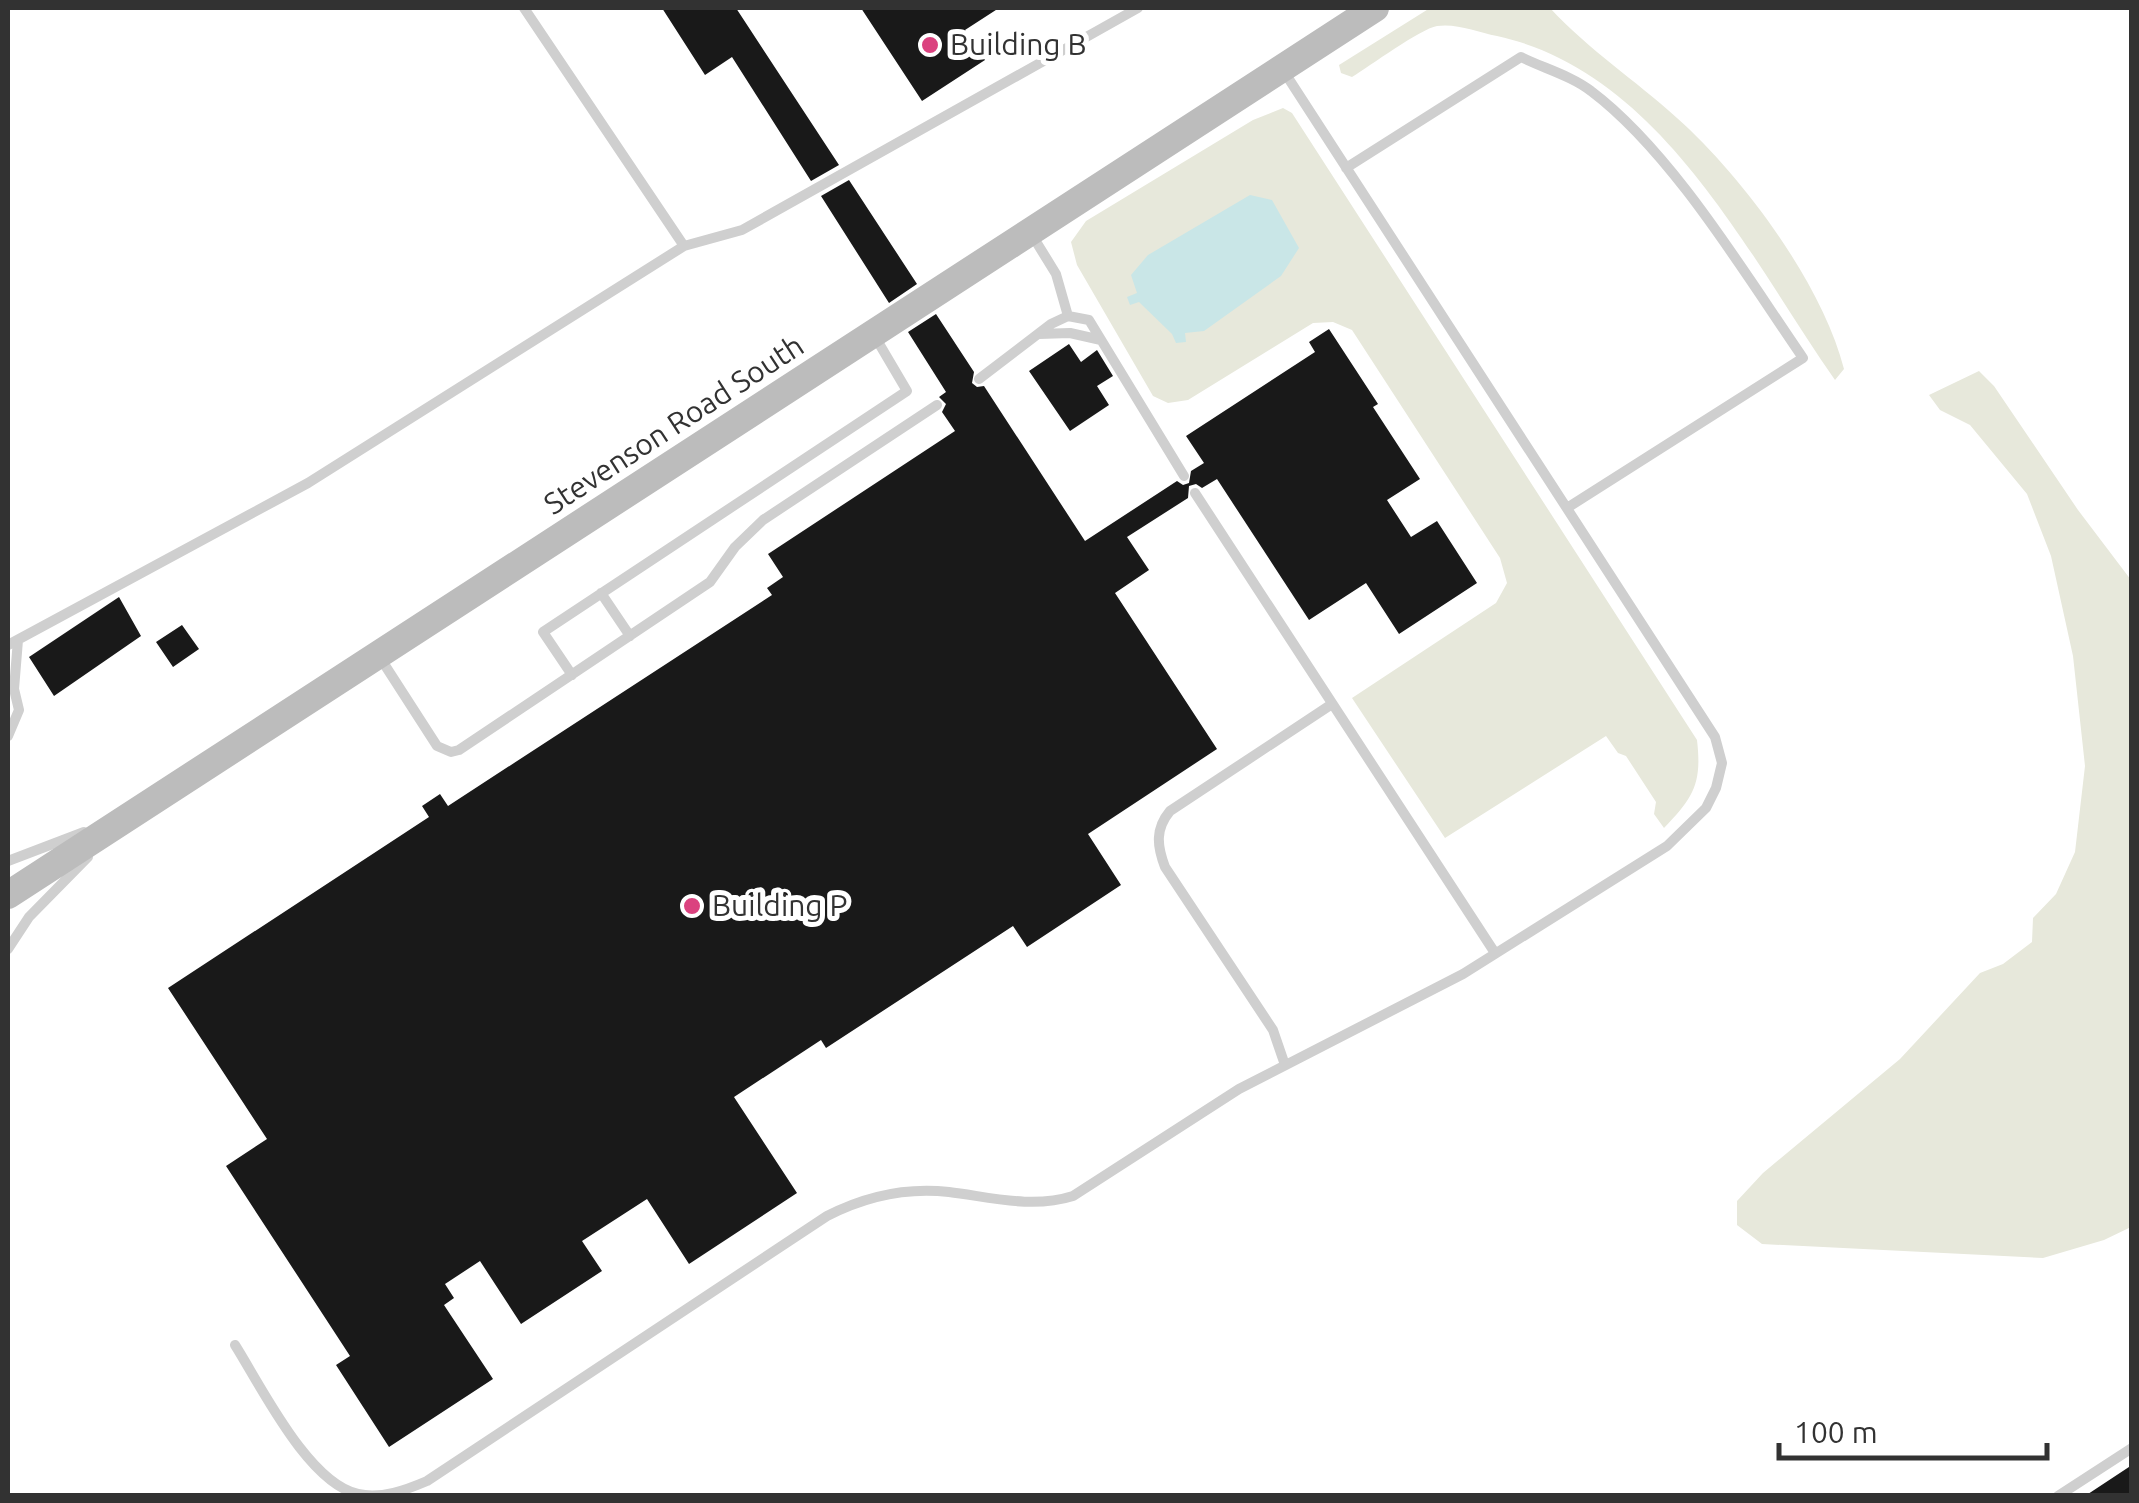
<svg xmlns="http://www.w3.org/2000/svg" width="2139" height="1503" viewBox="0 0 2139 1503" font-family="Ubuntu,sans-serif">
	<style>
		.green { fill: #e7e8db }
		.water { fill: #c9e6e7 }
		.building { fill: #191919 }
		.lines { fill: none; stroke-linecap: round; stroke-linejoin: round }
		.lane { stroke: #cfcfcf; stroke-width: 10 }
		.secondary { stroke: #bcbcbc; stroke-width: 28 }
		.poi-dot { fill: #db427f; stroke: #fff; stroke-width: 4 }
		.labels { text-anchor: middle; stroke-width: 10; stroke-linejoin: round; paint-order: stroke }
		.poi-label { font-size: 30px; fill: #323232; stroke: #fff; text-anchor: start }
		.street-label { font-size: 30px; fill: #323232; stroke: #fff }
	</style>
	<rect width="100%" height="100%" fill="#fff"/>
	<path class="green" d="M 1430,8 L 1550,8 C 1590,51 1634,79 1677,118 C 1742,176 1822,283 1844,369 L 1835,380 C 1747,254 1661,72 1497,36 C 1478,32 1456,23 1437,26 C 1420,29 1370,66 1352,77 L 1341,73 L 1339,65 Z
		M 1283,108 L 1292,113 L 1697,740 C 1702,783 1694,797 1664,828 L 1654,814 L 1656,802 L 1626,756 L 1618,753 L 1606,736 L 1445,838 L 1352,698 L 1496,603 L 1507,583 L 1500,558 L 1352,330 L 1333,322 L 1313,323 L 1188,400 L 1168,403 L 1153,396 L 1077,265 L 1071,242 L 1086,221 L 1253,120 Z
		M 1979,371 L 1994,386 L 2078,510 L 2131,580 L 2131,1227 L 2104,1240 L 2043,1258 L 1762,1244 L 1737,1225 L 1737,1201 L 1763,1173 L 1900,1059 L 1980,973 L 2003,964 L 2032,942 L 2033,918 L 2056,894 L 2075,852 L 2085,766 L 2073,656 L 2051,556 L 2027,494 L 1970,425 L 1940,410 L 1929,395 Z"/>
	<path class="water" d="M 1250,195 L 1272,200 L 1299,248 L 1281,276 L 1204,331 L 1185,333 L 1186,342 L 1176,343 L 1172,334 L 1139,302 L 1130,305 L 1127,297 L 1137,293 L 1131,275 L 1148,255 Z"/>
	<path class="building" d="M 662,8 L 736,8 L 839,165 L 811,181 L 732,57 L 705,75 Z
		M 861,8 L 999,8 L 965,30 L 985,60 L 922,101 Z
		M 849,180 L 917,284 L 889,303 L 821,196 Z
		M 936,314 L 974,372 L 972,383 L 977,387 L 984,386 L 1085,541 L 1177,481 L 1183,485 L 1189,483 L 1191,471 L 1204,463 L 1186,436 L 1315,352 L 1309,342 L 1329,329 L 1378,404 L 1373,407 L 1420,479 L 1387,500 L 1411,537 L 1437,521 L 1477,583 L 1399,634 L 1366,583 L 1309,620 L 1217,479 L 1202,488 L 1196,484 L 1189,486 L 1188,498 L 1127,537 L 1149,570 L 1115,593 L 1217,749 L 1088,834 L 1121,885 L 1027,947 L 1013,926 L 826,1048 L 821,1040 L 734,1097 L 797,1193 L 689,1264 L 647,1199 L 582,1241 L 602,1271 L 521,1324 L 480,1261 L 445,1284 L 454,1298 L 444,1305 L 493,1379 L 389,1447 L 336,1365 L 350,1356 L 226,1166 L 267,1139 L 168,988 L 429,817 L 422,806 L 440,794 L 448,806 L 772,595 L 767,588 L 783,577 L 768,554 L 955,431 L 942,412 L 946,404 L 939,397 L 946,392 L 908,332 Z
		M 1069,344 L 1081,362 L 1097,350 L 1113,376 L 1097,386 L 1109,405 L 1070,431 L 1029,371 Z
		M 119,597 L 141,636 L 54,696 L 29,657 Z
		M 182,625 L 199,649 L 173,667 L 156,642 Z
		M 2132,1465 L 2132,1496 L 2085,1496 Z"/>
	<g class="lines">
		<path class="lane" d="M 1346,168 L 1521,57 C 1543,68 1572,76 1591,91 C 1672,152 1745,274 1803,358 L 1567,508
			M 1032,235 L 1056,274 L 1068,316
			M 684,246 L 742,230 L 1138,8
			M 1039,334 L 1070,333 L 1101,340
			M 979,379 L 1051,324 L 1068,316 L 1089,320 L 1184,476
			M 1195,493 L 1495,953
			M 601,593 L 630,636
			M 8,645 L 308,483 L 684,246 L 524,8
			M 379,656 L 437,746 L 451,752 L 459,750 L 710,582 L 735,547 L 763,520 L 937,405
			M 572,675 L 543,632 L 907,391 L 874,335
			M 8,736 L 19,710 L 14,689 L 18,640
			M 8,861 L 84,832
			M 8,949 L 29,917 L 88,857
			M 1285,1065 L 1273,1030 L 1165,867 C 1157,846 1155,829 1170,811 L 1332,704
			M 235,1345 C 261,1386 308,1483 358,1494 C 382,1499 406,1490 427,1481 L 827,1216 C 866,1196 905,1187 949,1192 C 990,1197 1032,1209 1073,1196 L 1239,1089 L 1463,974 L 1667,846 L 1706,808 L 1716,788 L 1722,763 L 1715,737 L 1283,70
			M 2058,1496 L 2132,1448"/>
		<path class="secondary" d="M 8,895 L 1375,8"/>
	</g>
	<g class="poi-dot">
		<circle cx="930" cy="45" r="10"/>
		<circle cx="692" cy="906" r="10"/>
	</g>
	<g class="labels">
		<g class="poi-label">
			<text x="950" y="55">Building B</text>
			<text x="712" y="916">Building P</text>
		</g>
		<g class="street-label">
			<text transform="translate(674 425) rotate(-33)" y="10">Stevenson Road South</text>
		</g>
	</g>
	<rect width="2139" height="1503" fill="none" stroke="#323232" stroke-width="20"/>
	<path d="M1779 1443v15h268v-15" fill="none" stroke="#323232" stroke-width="5"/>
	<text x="1794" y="1443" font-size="30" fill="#323232" stroke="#ffffff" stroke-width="8" paint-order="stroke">100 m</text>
</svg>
